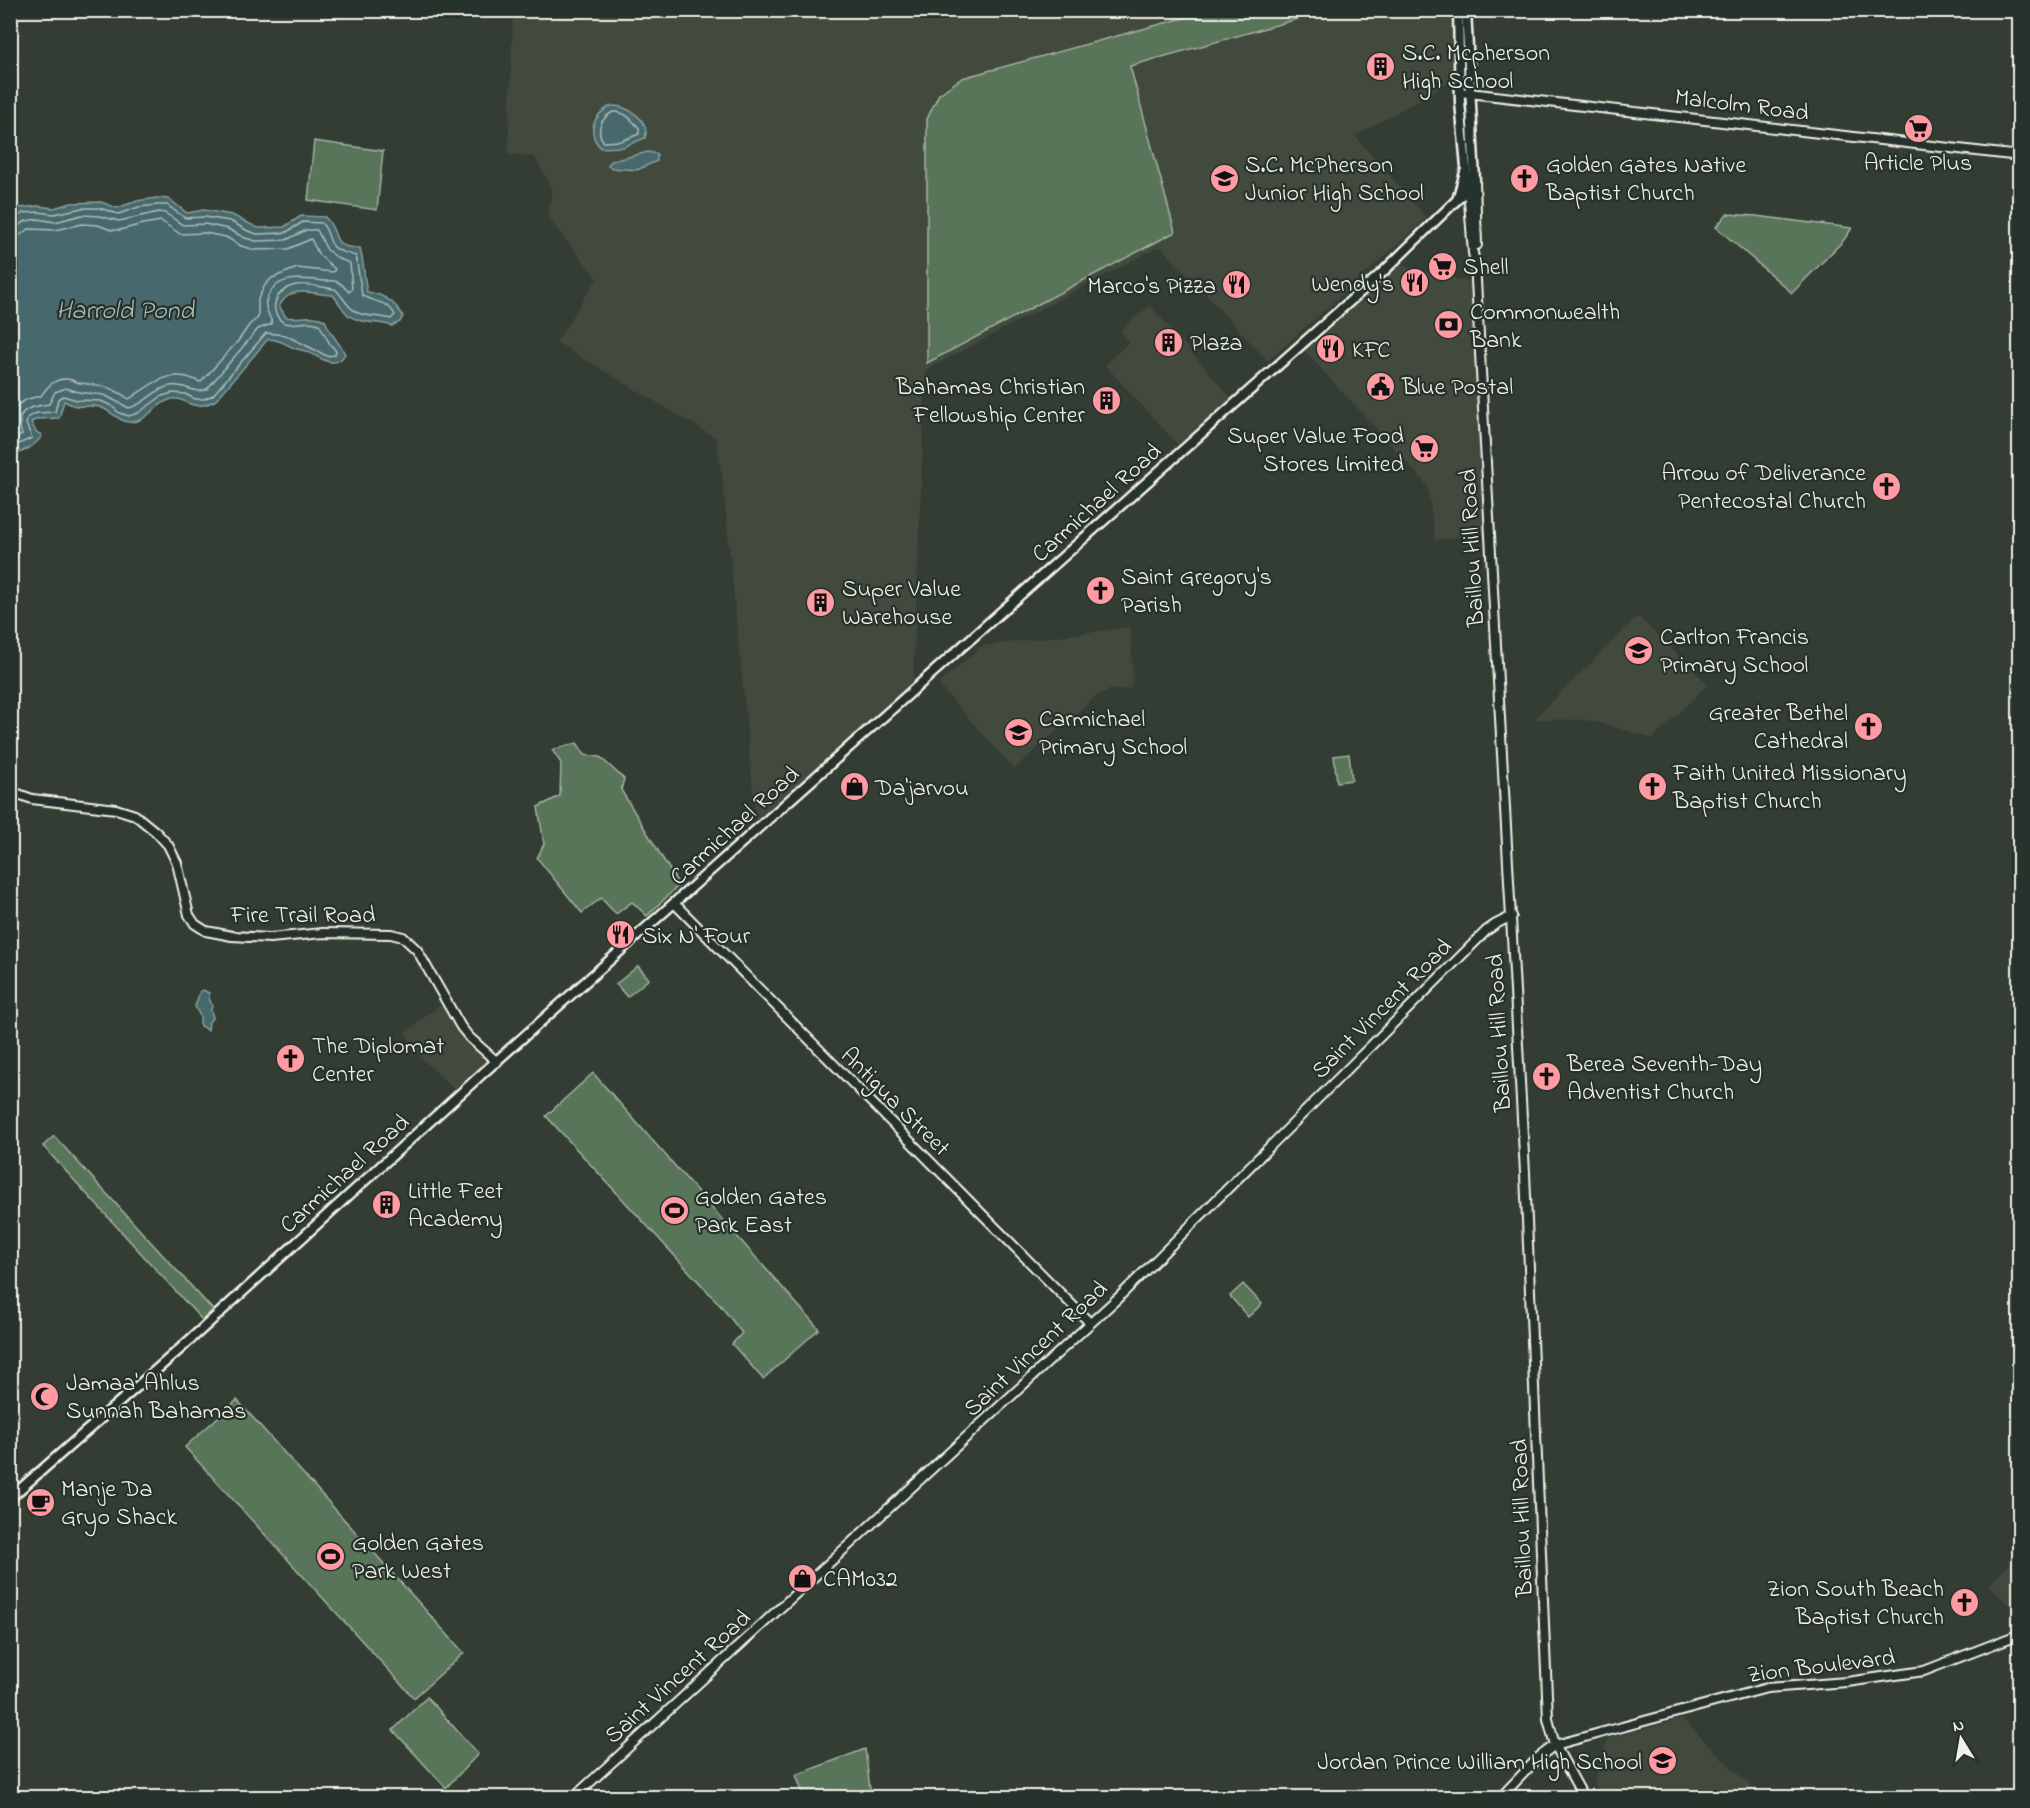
<svg xmlns="http://www.w3.org/2000/svg" width="2030" height="1808" viewBox="0 0 2030 1808" font-family="'Indie Flower',sans-serif">
	<style>
		.built { fill: #43493d }
		.green { fill: #58745a; stroke: #a6b2a1; stroke-width: 1.5 }
		.water { fill: #47696d; stroke: #8c9f9e; stroke-width: 1.5 }
		.lines { fill: none; stroke-linecap: round; stroke-linejoin: round }
		.shore { stroke: #afbbb7; stroke-width: 1.5 }
		.secondary-casing { stroke: #f4f1e8; stroke-width: 12 }
		.primary-casing { stroke: #f4f1e8; stroke-width: 13 }
		.secondary { stroke: #26332d; stroke-width: 8 }
		.primary { stroke: #26332d; stroke-width: 8 }
		.labels { text-anchor: middle; stroke-width: 4.5; stroke-linejoin: round; paint-order: stroke }
		.poi-label { font-size: 24px; fill: #f4f1e8; stroke: #26332d; text-anchor: start }
		.street-label { font-size: 24px; fill: #f4f1e8; stroke: #26332d }
		.water-label { font-size: 26px; font-style: italic; fill: #afbbb7; stroke: #26332d }
	</style>
	<rect width="100%" height="100%" fill="#333d34"/>
	<filter id="ink" filterUnits="userSpaceOnUse"><feTurbulence type="fractalNoise" baseFrequency=".0167" numOctaves="2"/><feDisplacementMap in="SourceGraphic" scale="12" xChannelSelector="R" yChannelSelector="G"/><feConvolveMatrix kernelMatrix="1 2 1 2 8 2 1 2 1" color-interpolation-filters="sRGB"/></filter>
	<g filter="url(#ink)">
		<path class="built" d="M 513,11 L 1453,11 L 1456,79 L 1355,136 L 1427,218 L 1268,361 L 1160,246 L 926,370 L 913,684 L 756,822 L 722,475 L 716,438 L 556,342 L 597,278 L 547,217 L 552,190 L 535,157 L 508,154 Z
			M 1399,265 L 1475,283 L 1489,533 L 1435,540 L 1428,488 L 1423,480 L 1304,350 Z
			M 1150,305 L 1231,398 L 1178,445 L 1105,365 L 1129,342 L 1120,330 Z
			M 1638,616 L 1708,684 L 1653,739 L 1605,724 L 1585,720 L 1534,719 Z
			M 1130,627 L 1133,680 L 1131,687 L 1128,689 L 1109,690 L 1097,695 L 1014,769 L 938,684 L 982,646 Z
			M 443,1002 L 494,1059 L 457,1092 L 421,1058 L 405,1033 Z
			M 2019,1554 L 2019,1615 L 1989,1585 Z
			M 1682,1719 L 1762,1797 L 1607,1797 L 1593,1784 L 1608,1738 Z"/>
		<path class="green" d="M 1209,11 L 1326,11 L 1130,66 L 1175,232 L 927,363 L 927,119 L 939,94 L 962,78 Z
			M 314,141 L 383,151 L 377,210 L 308,200 Z
			M 1727,214 L 1756,216 L 1852,228 L 1843,241 L 1792,293 L 1716,227 Z
			M 577,743 L 585,755 L 600,757 L 624,779 L 621,790 L 679,885 L 647,916 L 632,902 L 616,914 L 601,898 L 582,913 L 537,858 L 544,844 L 538,807 L 560,796 L 561,763 L 552,750 Z
			M 1349,754 L 1352,780 L 1337,782 L 1334,756 Z
			M 638,966 L 649,979 L 627,997 L 616,984 Z
			M 593,1073 L 819,1329 L 763,1379 L 732,1344 L 742,1333 L 720,1305 L 546,1116 Z
			M 54,1136 L 213,1310 L 202,1320 L 43,1146 Z
			M 1243,1284 L 1262,1304 L 1248,1317 L 1230,1296 Z
			M 237,1400 L 464,1653 L 414,1698 L 185,1447 Z
			M 427,1697 L 478,1754 L 446,1788 L 393,1730 Z
			M 865,1749 L 871,1797 L 804,1797 L 796,1775 Z"/>
		<path class="water" d="M 611,106 C 627,105 651,120 645,138 L 623,147 L 601,148 C 586,133 593,115 611,106 Z
			M 648,152 L 657,154 L 657,161 L 637,170 L 612,168 L 608,166 L 609,163 L 612,161 Z
			M 157,198 L 169,199 L 187,213 L 204,210 L 232,215 L 258,228 L 284,227 L 301,216 L 325,217 C 342,234 328,248 360,248 C 364,263 364,277 367,292 C 383,294 395,302 403,316 L 400,322 L 392,326 C 378,321 360,324 348,315 C 342,309 338,301 333,295 C 311,295 293,283 279,306 L 286,317 C 300,320 309,313 325,320 C 329,333 339,342 345,354 C 336,371 319,357 308,352 C 304,350 299,350 294,348 C 283,343 281,340 268,339 L 216,400 C 210,403 202,407 194,405 C 186,404 182,397 172,399 C 161,401 152,413 142,419 C 122,429 115,412 100,407 C 92,405 84,407 77,406 C 73,406 68,403 64,401 L 59,418 L 38,419 L 31,422 L 36,432 L 42,435 C 37,445 22,454 11,454 L 11,215 L 20,208 L 38,206 L 54,208 L 71,203 L 101,202 L 117,208 L 137,201 Z
			M 203,990 L 209,993 L 209,998 L 212,1005 L 211,1011 L 213,1017 L 209,1022 L 208,1030 L 200,1026 L 200,1016 L 195,1007 L 200,991 Z"/>
		<g class="lines">
			<path class="shore" d="M 613,112 C 625,111 632,120 639,128 L 639,134 L 621,141 L 604,142 C 595,131 601,118 613,112 Z
				M 10,219 L 15,219 L 23,213 L 38,212 L 54,214 L 82,208 L 100,208 L 118,214 L 139,207 L 158,205 L 167,205 L 185,218 L 205,217 L 230,221 L 248,231 L 257,234 L 285,233 L 303,222 L 321,223 C 329,229 327,238 333,246 C 339,253 348,253 356,256 L 362,295 C 373,303 388,300 395,315 L 391,319 C 379,315 362,318 352,309 C 345,303 342,295 335,289 C 324,288 307,283 296,285 C 276,289 266,310 284,323 C 296,326 308,319 319,324 L 330,344 L 336,351 L 335,355 L 327,356 L 285,335 L 266,333 L 213,395 L 204,399 L 195,399 L 185,394 L 173,393 L 162,396 L 138,413 L 129,416 L 119,413 L 112,406 L 101,401 L 77,400 L 63,396 L 58,399 L 55,412 L 37,413 L 28,417 L 26,424 L 32,438 L 10,448
				M 10,227 L 18,226 L 26,221 L 38,219 L 55,222 L 82,215 L 99,216 L 119,221 L 159,212 L 165,213 L 183,225 L 205,224 L 228,229 L 245,238 L 256,241 L 286,240 L 306,230 L 317,230 L 327,250 L 339,259 L 350,263 L 352,289 L 349,292 C 345,288 342,284 338,282 C 333,280 328,281 324,281 C 302,279 275,273 266,301 C 264,310 271,316 272,324 L 258,329 L 207,389 C 194,395 184,383 170,386 C 154,389 145,404 129,408 L 104,395 L 78,392 L 66,388 L 55,392 L 49,404 C 26,408 14,410 22,435 L 10,440
				M 10,236 L 20,235 L 29,229 L 56,230 L 82,224 L 98,225 L 111,230 L 120,230 L 143,224 L 161,221 L 180,234 L 205,233 L 226,237 L 241,246 L 255,250 L 288,249 L 311,239 L 319,255 L 335,269 L 333,272 L 297,268 L 272,278 L 265,285 L 258,299 L 258,318 L 250,324 L 238,341 L 201,382 C 196,381 192,378 187,377 C 163,372 148,387 129,399 C 109,385 104,387 81,383 C 79,383 74,381 72,380 C 57,376 48,385 41,396 C 28,398 17,402 10,415"/>
			<defs>
				<path id="secondary" d="M 1460,92 L 2020,156
					M 1475,181 L 1477,245
					M 1468,189 L 1473,253 L 1475,262 L 1525,1173 L 1548,1719 L 1555,1745 L 1584,1798
					M 10,791 L 32,799 L 116,809 L 135,815 L 156,832 L 168,845 L 177,863 L 189,915 L 195,924 L 206,931 L 232,936 L 270,938 L 323,933 L 391,934 L 403,937 L 417,950 L 461,1027 L 469,1037 L 497,1062
					M 675,904 L 1090,1323
					M 573,1798 L 1119,1297 L 1486,931 L 1496,924 L 1512,916
					M 1500,1798 L 1539,1757 L 1555,1745 L 1767,1688 L 1847,1682 L 1924,1671 L 2020,1634"/>
				<path id="primary" d="M 1458,10 L 1460,102 L 1468,189
					M 1457,200 L 1465,172
					M 10,1498 L 181,1348 L 483,1073 L 1384,271 L 1468,189 L 1475,181 L 1466,10"/>
			</defs>
			<use href="#secondary" class="secondary-casing"/>
			<use href="#primary" class="primary-casing"/>
			<use href="#secondary" class="secondary"/>
			<use href="#primary" class="primary"/>
		</g>
	</g>
	<defs>
		<symbol id="building-disc" viewBox="-11 -11 22 22"><circle r="9.5" fill="#ff9aa2" stroke="#26332d"/><path d="M-4-6H4V6H1V3H-1V6H-4ZM-2.5-4.3h1.7v1.8h-1.7ZM.8-4.3h1.7v1.8H.8ZM-2.5-1h1.7V.8h-1.7ZM.8-1h1.7V.8H.8Z" fill="#111"/></symbol>
		<symbol id="supermarket-disc" viewBox="-11 -11 22 22"><circle r="9.5" fill="#ff9aa2" stroke="#26332d"/><path d="M-6-5.5h2.5l.6 2H6L4.5 2H-2.5L-4.4-4H-6ZM-1.5 3.2a1.3 1.3 0 1 0 .1 0ZM3 3.2a1.3 1.3 0 1 0 .1 0Z" fill="#111"/></symbol>
		<symbol id="school-disc" viewBox="-11 -11 22 22"><circle r="9.5" fill="#ff9aa2" stroke="#26332d"/><path d="M0-5L7-2L0 1L-7-2ZM-4 1L0 2.5L4 1V4Q0 6-4 4Z" fill="#111"/></symbol>
		<symbol id="church-disc" viewBox="-11 -11 22 22"><circle r="9.5" fill="#ff9aa2" stroke="#26332d"/><path d="M-1.2-6h2.4v3.5h3.3v2.4h-3.3V6h-2.4V-.1h-3.3v-2.4h3.3Z" fill="#111"/></symbol>
		<symbol id="restaurant-disc" viewBox="-11 -11 22 22"><circle r="9.5" fill="#ff9aa2" stroke="#26332d"/><path d="M-5-6h1v4h1v-4h1v4h1v-4h1v5L-1.5 .5V6h-2V.5L-5-1ZM5-6V6H3V1.5H1.5Q1.5-4 5-6Z" fill="#111"/></symbol>
		<symbol id="bank-disc" viewBox="-11 -11 22 22"><circle r="9.5" fill="#ff9aa2" stroke="#26332d"/><path d="M-6-4H6V4H-6ZM0-2.3a2.3 2.3 0 1 0 0 4.6a2.3 2.3 0 1 0 0-4.6Z" fill="#111"/></symbol>
		<symbol id="civic-disc" viewBox="-11 -11 22 22"><circle r="9.5" fill="#ff9aa2" stroke="#26332d"/><path d="M-.6-6.5H3V-4.5H.6V-3L4-1V1h2V6H-6V1h2V-1L-.6-3ZM-1.2 2.5V6h2.4V2.5Z" fill="#111"/></symbol>
		<symbol id="shop-disc" viewBox="-11 -11 22 22"><circle r="9.5" fill="#ff9aa2" stroke="#26332d"/><path d="M-5-2.5h2.3a2.7 3.5 0 0 1 5.4 0H5L5.5 6h-11ZM-1.5-2.5h3a1.5 2.3 0 0 0-3 0Z" fill="#111"/></symbol>
		<symbol id="stadium-disc" viewBox="-11 -11 22 22"><circle r="9.5" fill="#ff9aa2" stroke="#26332d"/><path d="M0-5a6.5 5 0 1 0 0 10a6.5 5 0 1 0 0-10ZM-3.5-1.8h7v3.6h-7Z" fill="#111"/></symbol>
		<symbol id="mosque-disc" viewBox="-11 -11 22 22"><circle r="9.5" fill="#ff9aa2" stroke="#26332d"/><path d="M3.5-4.9A6 6 0 1 0 3.5 4.9A5 5 0 1 1 3.5-4.9Z" fill="#111"/></symbol>
		<symbol id="cafe-disc" viewBox="-11 -11 22 22"><circle r="9.5" fill="#ff9aa2" stroke="#26332d"/><path d="M-5.5-4.5H6V0H3Q3 3.5 0 3.5H-2.5Q-5.5 3.5-5.5 0ZM3-3.2v2h1.7v-2ZM-6 4.5H4V6H-6Z" fill="#111"/></symbol>
	</defs>
	<g fill-rule="evenodd">
		<use href="#building-disc" x="1364" y="50" width="33" height="33"/>
		<use href="#supermarket-disc" x="1902" y="112" width="33" height="33"/>
		<use href="#school-disc" x="1208" y="162" width="33" height="33"/>
		<use href="#church-disc" x="1508" y="162" width="33" height="33"/>
		<use href="#supermarket-disc" x="1426" y="250" width="33" height="33"/>
		<use href="#restaurant-disc" x="1398" y="266" width="33" height="33"/>
		<use href="#restaurant-disc" x="1220" y="268" width="33" height="33"/>
		<use href="#bank-disc" x="1432" y="308" width="33" height="33"/>
		<use href="#building-disc" x="1152" y="326" width="33" height="33"/>
		<use href="#restaurant-disc" x="1314" y="332" width="33" height="33"/>
		<use href="#civic-disc" x="1364" y="370" width="33" height="33"/>
		<use href="#building-disc" x="1090" y="384" width="33" height="33"/>
		<use href="#supermarket-disc" x="1408" y="432" width="33" height="33"/>
		<use href="#church-disc" x="1870" y="470" width="33" height="33"/>
		<use href="#church-disc" x="1084" y="574" width="33" height="33"/>
		<use href="#building-disc" x="804" y="586" width="33" height="33"/>
		<use href="#school-disc" x="1622" y="634" width="33" height="33"/>
		<use href="#church-disc" x="1852" y="710" width="33" height="33"/>
		<use href="#school-disc" x="1002" y="716" width="33" height="33"/>
		<use href="#church-disc" x="1636" y="770" width="33" height="33"/>
		<use href="#shop-disc" x="838" y="770" width="33" height="33"/>
		<use href="#restaurant-disc" x="604" y="918" width="33" height="33"/>
		<use href="#church-disc" x="274" y="1042" width="33" height="33"/>
		<use href="#church-disc" x="1530" y="1060" width="33" height="33"/>
		<use href="#building-disc" x="370" y="1188" width="33" height="33"/>
		<use href="#stadium-disc" x="658" y="1194" width="33" height="33"/>
		<use href="#mosque-disc" x="28" y="1380" width="33" height="33"/>
		<use href="#cafe-disc" x="24" y="1486" width="33" height="33"/>
		<use href="#stadium-disc" x="314" y="1540" width="33" height="33"/>
		<use href="#shop-disc" x="786" y="1562" width="33" height="33"/>
		<use href="#church-disc" x="1948" y="1586" width="33" height="33"/>
		<use href="#school-disc" x="1646" y="1744" width="33" height="33"/>
	</g>
	<g class="labels">
		<g class="poi-label">
			<text x="1402" y="60">S.C. Mcpherson<tspan x="1402" dy="28">High School</tspan></text>
			<text x="1918" y="170" text-anchor="middle">Article Plus</text>
			<text x="1245" y="172">S.C. McPherson<tspan x="1245" dy="28">Junior High School</tspan></text>
			<text x="1546" y="172">Golden Gates Native<tspan x="1546" dy="28">Baptist Church</tspan></text>
			<text x="1463" y="274">Shell</text>
			<text x="1394" y="291" text-anchor="end">Wendy's</text>
			<text x="1216" y="293" text-anchor="end">Marco's Pizza</text>
			<text x="1470" y="319">Commonwealth<tspan x="1470" dy="28">Bank</tspan></text>
			<text x="1190" y="350">Plaza</text>
			<text x="1352" y="357">KFC</text>
			<text x="1085" y="394" text-anchor="end">Bahamas Christian<tspan x="1085" dy="28">Fellowship Center</tspan></text>
			<text x="1402" y="394">Blue Postal</text>
			<text x="1404" y="443" text-anchor="end">Super Value Food<tspan x="1404" dy="28">Stores Limited</tspan></text>
			<text x="1866" y="480" text-anchor="end">Arrow of Deliverance<tspan x="1866" dy="28">Pentecostal Church</tspan></text>
			<text x="1121" y="584">Saint Gregory's<tspan x="1121" dy="28">Parish</tspan></text>
			<text x="842" y="596">Super Value<tspan x="842" dy="28">Warehouse</tspan></text>
			<text x="1660" y="644">Carlton Francis<tspan x="1660" dy="28">Primary School</tspan></text>
			<text x="1848" y="720" text-anchor="end">Greater Bethel<tspan x="1848" dy="28">Cathedral</tspan></text>
			<text x="1039" y="726">Carmichael<tspan x="1039" dy="28">Primary School</tspan></text>
			<text x="1673" y="780">Faith United Missionary<tspan x="1673" dy="28">Baptist Church</tspan></text>
			<text x="875" y="795">Da'jarvou</text>
			<text x="642" y="943">Six N' Four</text>
			<text x="312" y="1053">The Diplomat<tspan x="312" dy="28">Center</tspan></text>
			<text x="1567" y="1071">Berea Seventh-Day<tspan x="1567" dy="28">Adventist Church</tspan></text>
			<text x="408" y="1198">Little Feet<tspan x="408" dy="28">Academy</tspan></text>
			<text x="695" y="1204">Golden Gates<tspan x="695" dy="28">Park East</tspan></text>
			<text x="66" y="1390">Jamaa' Ahlus<tspan x="66" dy="28">Sunnah Bahamas</tspan></text>
			<text x="61" y="1496">Manje Da<tspan x="61" dy="28">Gryo Shack</tspan></text>
			<text x="352" y="1550">Golden Gates<tspan x="352" dy="28">Park West</tspan></text>
			<text x="823" y="1586">CAM032</text>
			<text x="1944" y="1596" text-anchor="end">Zion South Beach<tspan x="1944" dy="28">Baptist Church</tspan></text>
			<text x="1642" y="1769" text-anchor="end">Jordan Prince William High School</text>
		</g>
		<g class="street-label">
			<text transform="translate(1742 104) rotate(7)" y="8">Malcolm Road</text>
			<text transform="translate(1096 502) rotate(-42)" y="8">Carmichael Road</text>
			<text transform="translate(1471 548) rotate(-93)" y="8">Baillou Hill Road</text>
			<text transform="translate(734 825) rotate(-42)" y="8">Carmichael Road</text>
			<text x="303" y="922">Fire Trail Road</text>
			<text transform="translate(1381 1008) rotate(-45)" y="8">Saint Vincent Road</text>
			<text transform="translate(1498 1033) rotate(-93)" y="8">Baillou Hill Road</text>
			<text transform="translate(896 1101) rotate(45)" y="8">Antigua Street</text>
			<text transform="translate(344 1173) rotate(-42)" y="8">Carmichael Road</text>
			<text transform="translate(1035 1348) rotate(-43)" y="8">Saint Vincent Road</text>
			<text transform="translate(1521 1518) rotate(-92)" y="8">Baillou Hill Road</text>
			<text transform="translate(1821 1665) rotate(-7)" y="8">Zion Boulevard</text>
			<text transform="translate(677 1676) rotate(-42)" y="8">Saint Vincent Road</text>
		</g>
		<g class="water-label">
			<text x="125" y="318">Harrold Pond</text>
		</g>
	</g>
	<rect width="2030" height="1808" fill="none" stroke="#26332d" stroke-width="36"/>
	<rect x="18" y="18" width="1994" height="1772" fill="none" stroke="#f4f1e8" stroke-width="2" filter="url(#ink)"/>
	<g transform="translate(1961 1739) rotate(349)" stroke="#26332d" stroke-width="4.5" paint-order="stroke">
	<path d="M0-4.5L10 22L0 15L-10 22Z" fill="#f4f1e8"/>
	<text y="-9" font-size="16" font-weight="bold" text-anchor="middle" fill="#f4f1e8">N</text>
	</g>
</svg>
